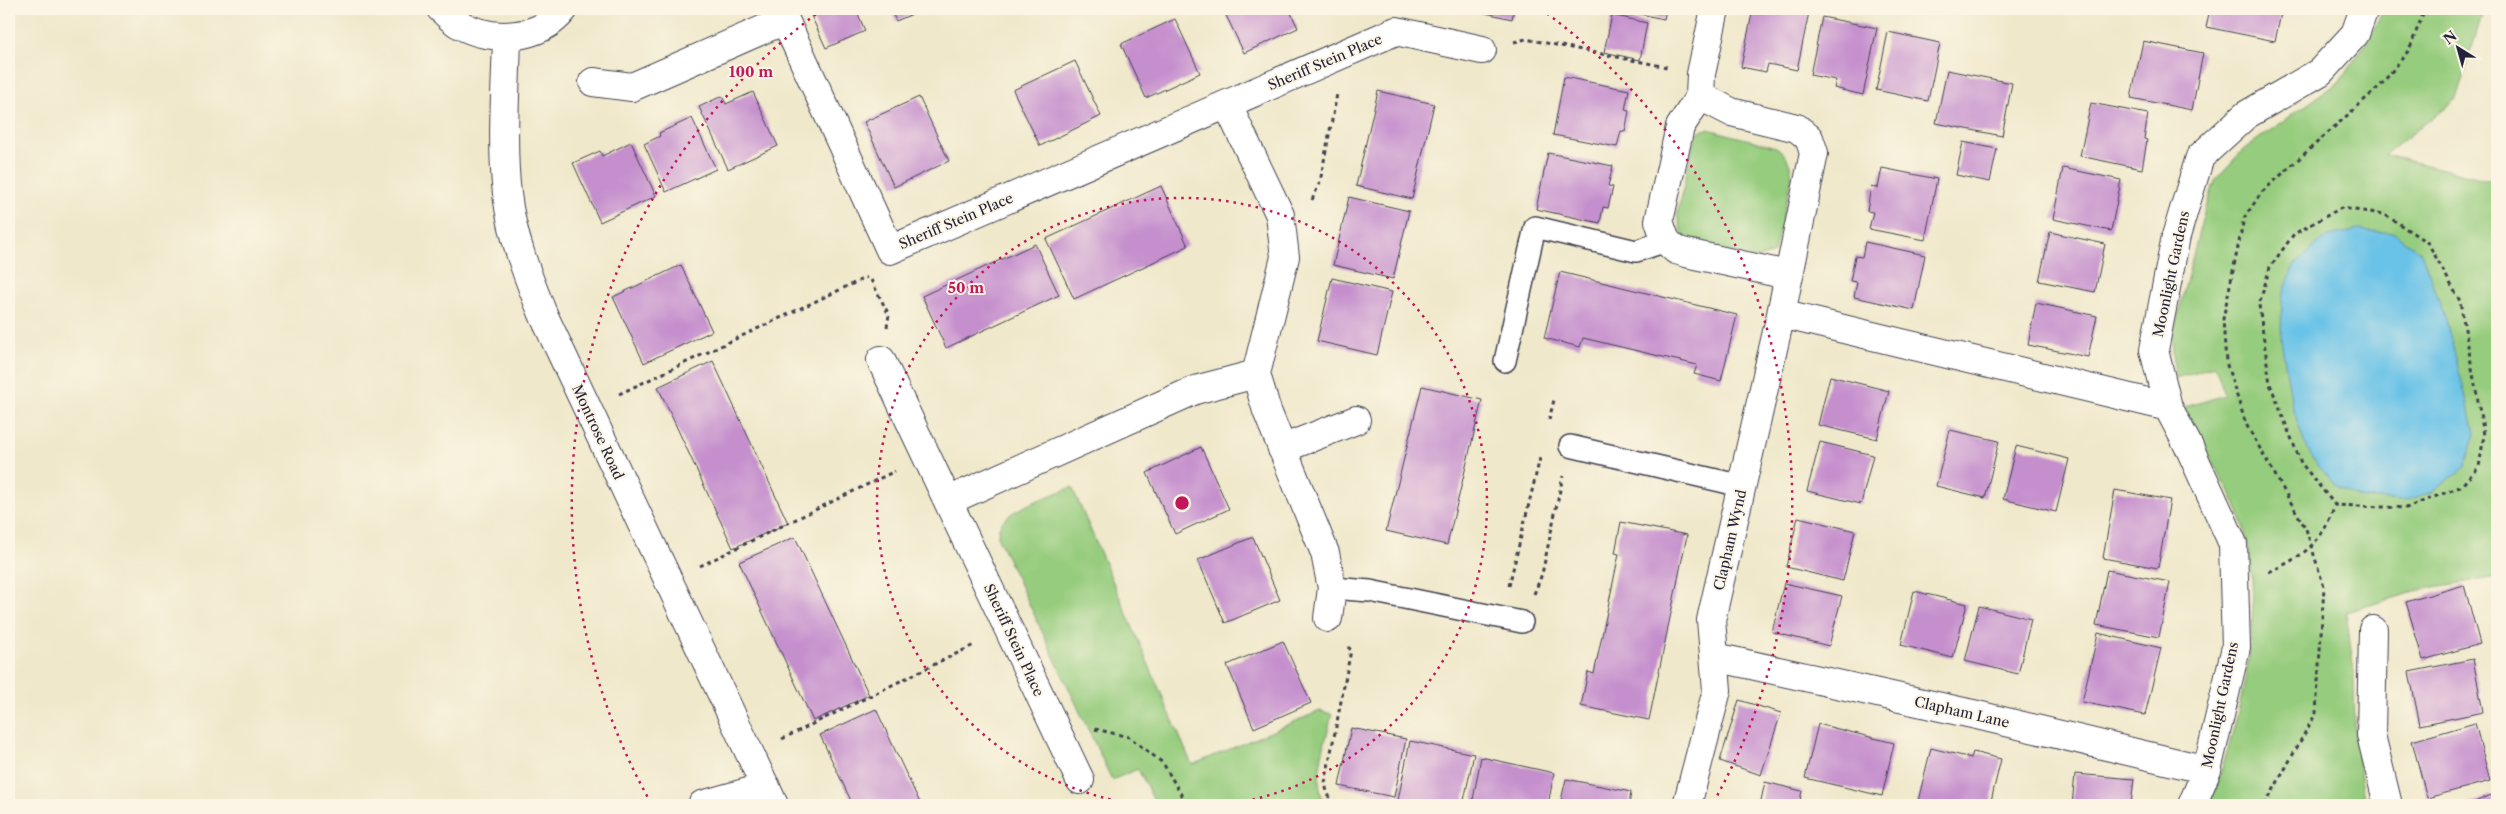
<svg xmlns="http://www.w3.org/2000/svg" width="2506" height="814" viewBox="0 0 2506 814" font-family="'Libre Caslon Text',serif">
	<style>
		.green { fill: #96cc7d; stroke: #5c775c }
		.water { fill: #69c2e7; stroke: #467291 }
		.building { fill: #c58fcd }
		.lines { fill: none; stroke-linecap: round; stroke-linejoin: round }
		.service-casing { stroke: #414050; stroke-width: 24 }
		.minor-casing { stroke: #414050; stroke-width: 30 }
		.primary-casing { stroke: #414050; stroke-width: 30 }
		.path { stroke: #414050; stroke-width: 3; stroke-dasharray: 4 4; stroke-linecap: butt }
		.service { stroke: #fff; stroke-width: 21 }
		.minor { stroke: #fff; stroke-width: 28 }
		.primary { stroke: #fff; stroke-width: 28 }
		.ring { fill: none; stroke: #c2185b; stroke-width: 2.5; stroke-dasharray: 2.5 5 }
		.labels { text-anchor: middle; stroke-width: 4; stroke-linejoin: round; paint-order: stroke }
		.street-label { font-size: 14px; fill: #22223b; stroke: #fcf5e5 }
		.centre { fill: #c2185b; stroke: #fcf5e5; stroke-width: 2.5 }
		.ring-label { font-size: 15px; text-anchor: middle; font-weight: bold; fill: #c2185b; stroke: #fcf5e5; stroke-width: 4; stroke-linejoin: round; paint-order: stroke }
	</style>
	<rect width="100%" height="100%" fill="#fcf5e5"/>
	<filter id="ink" filterUnits="userSpaceOnUse"><feTurbulence type="fractalNoise" baseFrequency=".02" numOctaves="2"/><feDisplacementMap in="SourceGraphic" scale="10" xChannelSelector="R" yChannelSelector="G"/><feConvolveMatrix kernelMatrix="1 2 1 2 8 2 1 2 1" color-interpolation-filters="sRGB"/></filter>
	<filter id="wash" filterUnits="userSpaceOnUse"><feTurbulence type="fractalNoise" baseFrequency=".0096" numOctaves="4" result="noise"/><feDisplacementMap in="SourceGraphic" scale="20" xChannelSelector="R" yChannelSelector="G"/><feGaussianBlur stdDeviation="1.12" result="paint"/><feColorMatrix in="noise" values="0 0 0 0 0 0 0 0 0 0 0 0 0 0 0 0 0 1.4 0 .05"/><feComposite in="paint" operator="in"/></filter>
	<g filter="url(#wash)">
		<rect width="100%" height="100%" fill="#efe8ca"/>
		<path class="green" d="M 2384,9 L 2484,9 L 2456,99 L 2385,155 L 2497,182 L 2497,577 L 2428,588 L 2346,612 L 2354,673 L 2355,740 L 2365,805 L 2209,805 C 2242,716 2272,600 2237,508 C 2233,496 2225,485 2219,474 C 2207,452 2195,430 2182,408 L 2225,395 L 2215,366 L 2175,378 L 2172,338 L 2204,212 L 2216,179 L 2244,149 L 2339,82 L 2370,37 Z
			M 1708,129 L 1776,147 C 1787,154 1791,165 1792,178 L 1774,253 L 1756,259 L 1689,241 L 1682,233 L 1677,215 L 1695,136 L 1700,131 Z
			M 1072,487 L 1192,765 L 1320,711 L 1332,714 C 1327,738 1309,786 1327,805 L 1156,805 L 1138,769 L 1112,780 L 998,538 C 998,531 999,525 1004,520 C 1017,506 1053,495 1072,487 Z"/>
		<path class="water" d="M 2360,230 L 2394,233 L 2421,252 L 2446,320 L 2475,433 L 2465,467 L 2432,492 L 2403,501 L 2363,498 L 2339,489 L 2318,467 L 2304,442 L 2292,405 L 2281,340 L 2282,298 L 2294,265 L 2327,236 Z"/>
		<g id="blocks">
			<path class="building" d="M 808,9 L 856,9 L 865,31 L 826,48 Z
				M 890,9 L 924,9 L 896,21 Z
				M 1223,9 L 1289,9 L 1298,28 L 1244,53 Z
				M 1468,9 L 1514,9 L 1512,19 Z
				M 1616,9 L 1666,9 L 1664,19 Z
				M 1753,9 L 1794,9 L 1809,12 L 1797,70 L 1768,64 L 1766,72 L 1741,67 Z
				M 2210,9 L 2282,9 L 2275,41 L 2206,27 Z
				M 1612,15 L 1647,23 L 1640,60 L 1604,52 Z
				M 1822,17 L 1877,28 L 1863,95 L 1834,88 L 1836,80 L 1810,75 Z
				M 1175,19 L 1200,73 L 1146,98 L 1121,44 Z
				M 1888,32 L 1940,43 L 1928,101 L 1876,90 Z
				M 2143,41 L 2203,53 L 2192,110 L 2131,98 Z
				M 1075,61 L 1101,116 L 1040,146 L 1013,90 Z
				M 1947,70 L 2012,83 L 2002,136 L 1936,123 Z
				M 1564,77 L 1629,90 L 1625,110 L 1629,111 L 1625,132 L 1621,131 L 1617,147 L 1553,135 Z
				M 1378,91 L 1434,104 L 1412,199 L 1356,186 Z
				M 753,92 L 778,146 L 728,169 L 699,107 L 722,96 L 726,104 Z
				M 919,97 L 949,161 L 894,187 L 864,122 Z
				M 2091,103 L 2148,114 L 2144,139 L 2147,140 L 2142,169 L 2080,156 Z
				M 692,118 L 716,169 L 666,192 L 644,144 L 660,136 L 659,133 Z
				M 631,142 L 656,196 L 600,222 L 573,163 L 600,151 L 602,156 Z
				M 1963,142 L 1997,149 L 1990,182 L 1956,175 Z
				M 1548,153 L 1613,166 L 1608,186 L 1613,187 L 1608,208 L 1603,207 L 1600,223 L 1536,209 Z
				M 1882,168 L 1937,179 L 1925,240 L 1869,229 L 1873,212 L 1867,211 L 1871,186 L 1878,188 Z
				M 2063,168 L 2121,180 L 2111,231 L 2053,219 Z
				M 1161,186 L 1188,246 L 1074,299 L 1046,239 Z
				M 1349,197 L 1409,211 L 1393,279 L 1333,265 Z
				M 2050,232 L 2105,244 L 2095,292 L 2039,281 Z
				M 1865,242 L 1925,255 L 1914,310 L 1854,297 L 1857,282 L 1850,281 L 1855,256 L 1862,257 Z
				M 1035,244 L 1059,295 L 946,348 L 922,296 Z
				M 681,265 L 712,331 L 644,363 L 613,297 Z
				M 1560,272 L 1737,315 L 1721,381 L 1694,374 L 1697,365 L 1583,338 L 1580,347 L 1544,338 Z
				M 1332,278 L 1392,292 L 1377,355 L 1317,341 Z
				M 2036,303 L 2097,316 L 2088,357 L 2028,345 Z
				M 713,361 L 788,523 L 733,548 L 658,387 Z
				M 1830,376 L 1889,391 L 1877,439 L 1818,425 Z
				M 1422,386 L 1482,400 L 1447,545 L 1386,531 Z
				M 1950,430 L 1999,441 L 1985,498 L 1936,486 Z
				M 1820,442 L 1873,455 L 1861,504 L 1807,491 Z
				M 2016,446 L 2069,459 L 2056,512 L 2003,499 Z
				M 1201,447 L 1229,509 L 1175,534 L 1147,473 Z
				M 2115,490 L 2170,500 L 2158,568 L 2103,558 Z
				M 1798,517 L 1855,531 L 1843,581 L 1786,567 Z
				M 1621,522 L 1687,535 L 1649,720 L 1581,706 L 1588,672 L 1594,674 L 1619,554 L 1615,553 Z
				M 795,537 L 869,695 L 813,721 L 739,562 Z
				M 1253,537 L 1280,600 L 1225,623 L 1198,560 Z
				M 2107,570 L 2170,582 L 2159,637 L 2096,625 Z
				M 1784,583 L 1842,596 L 1829,646 L 1772,632 Z
				M 2464,585 L 2480,644 L 2423,660 L 2406,602 Z
				M 1914,591 L 1967,604 L 1953,658 L 1901,645 Z
				M 1979,606 L 2031,619 L 2018,674 L 1965,661 Z
				M 2098,633 L 2161,648 L 2145,715 L 2082,702 Z
				M 1283,641 L 1311,703 L 1254,728 L 1227,665 Z
				M 2473,659 L 2483,712 L 2420,725 L 2409,672 Z
				M 1739,700 L 1781,713 L 1761,775 L 1720,761 Z
				M 876,709 L 901,763 L 921,805 L 853,805 L 820,735 Z
				M 2475,723 L 2490,781 L 2427,798 L 2412,741 Z
				M 1818,724 L 1894,743 L 1882,796 L 1805,778 Z
				M 1351,728 L 1406,739 L 1394,797 L 1339,786 Z
				M 1410,741 L 1474,754 L 1463,805 L 1425,805 L 1398,800 Z
				M 1931,748 L 1971,758 L 1973,752 L 2001,759 L 1990,805 L 1917,805 Z
				M 1481,757 L 1554,773 L 1548,805 L 1472,805 Z
				M 2075,774 L 2134,779 L 2131,805 L 2072,805 Z
				M 1566,779 L 1631,792 L 1629,805 L 1560,805 Z
				M 1765,782 L 1802,791 L 1799,805 L 1760,805 Z
				M 2491,795 L 2495,805 L 2468,805 Z"/>
		</g>
	</g>
	<g filter="url(#ink)">
		<use href="#blocks" fill-opacity="0" stroke="#414050" stroke-width="1"/>
		<g class="lines">
			<defs>
				<path id="service" d="M 1505,361 L 1535,227 L 1636,251 L 1666,241
					M 1570,446 L 1742,486
					M 1332,588 L 1370,591 L 1522,622"/>
				<path id="minor" d="M 780,9 L 890,250 L 1396,31 L 1482,50
					M 593,82 L 632,87 L 785,20
					M 1700,96 L 1680,127 L 1659,221 L 1666,241 L 1676,250 L 1686,253 L 1788,275
					M 1227,104 L 1280,215 L 1285,257 L 1256,374 L 1267,411 L 1325,553 L 1332,588 L 1328,618
					M 1781,314 L 2168,407
					M 881,360 L 1080,780
					M 1282,449 L 1356,420
					M 948,501 L 1195,390 L 1256,374
					M 2373,630 L 2371,735 L 2388,805
					M 1715,657 L 1977,715 L 2207,770
					M 702,805 L 766,787
					M 1687,805 L 1717,690 L 1711,620 L 1781,314 L 1814,153 L 1809,138 L 1797,128 L 1731,112 L 1700,96 L 1701,74 L 1715,9
					M 2192,805 L 2207,770 L 2236,647 L 2234,578 L 2233,544 L 2190,449 L 2168,407 L 2154,350 L 2176,236 L 2200,157 L 2246,115 L 2320,72 L 2355,34 L 2364,9"/>
				<path id="primary" d="M 441,9 C 447,14 452,20 459,24 C 491,43 541,40 564,9
					M 507,37 C 506,89 501,142 507,194 C 512,236 527,275 543,314 L 774,805"/>
			</defs>
			<use href="#service" class="service-casing"/>
			<use href="#minor" class="minor-casing"/>
			<use href="#primary" class="primary-casing"/>
			<path class="path" d="M 1514,42 L 1526,39 L 1667,67
				M 1312,200 L 1320,182 L 1337,94
				M 871,280 L 889,315 L 887,327
				M 619,394 L 867,277
				M 1549,420 L 1554,400
				M 700,566 L 895,471
				M 2269,572 C 2304,556 2322,543 2335,505 L 2301,463 L 2270,384 L 2259,305 L 2270,267 L 2294,234 L 2341,208 L 2384,214 L 2428,243 L 2460,301 L 2484,435 L 2479,467 L 2460,487 L 2406,508 L 2335,505
				M 1509,586 L 1540,458
				M 1534,594 L 1542,574 L 1563,476
				M 1095,729 L 1129,737 L 1163,763 L 1187,805
				M 782,739 L 976,644
				M 1334,805 L 1327,792 L 1325,783 L 1351,650 L 1348,647
				M 2265,805 L 2316,713 L 2324,587 L 2306,529 L 2246,424 L 2226,362 L 2223,319 L 2244,218 L 2262,192 L 2381,85 L 2409,50 L 2425,9"/>
			<use href="#service" class="service"/>
			<use href="#minor" class="minor"/>
			<use href="#primary" class="primary"/>
		</g>
	</g>
	<g class="ring">
		<path d="M1140 805A305 305 0 1 1 1224 805"/>
		<path d="M651 803A610 610 0 0 1 823 9M1541 9A610 610 0 0 1 1713 803"/>
	</g>
	<g class="labels">
		<g class="street-label">
			<text transform="translate(1325 62) rotate(-23)" y="5">Sheriff Stein Place</text>
			<text transform="translate(956 221) rotate(-23)" y="5">Sheriff Stein Place</text>
			<text transform="translate(2171 274) rotate(-78)" y="5">Moonlight Gardens</text>
			<text transform="translate(598 432) rotate(65)" y="5">Montrose Road</text>
			<text transform="translate(1730 540) rotate(-77)" y="5">Clapham Wynd</text>
			<text transform="translate(1014 640) rotate(65)" y="5">Sheriff Stein Place</text>
			<text transform="translate(2220 705) rotate(-78)" y="5">Moonlight Gardens</text>
			<text transform="translate(1962 712) rotate(13)" y="5">Clapham Lane</text>
		</g>
	</g>
	<circle cx="1182" cy="503" r="8" class="centre"/>
	<g class="ring-label">
		<text x="751" y="77">100 m</text>
		<text x="966" y="293">50 m</text>
	</g>
	<rect width="2506" height="814" fill="none" stroke="#fcf5e5" stroke-width="30"/>
	<g transform="translate(2458 48) rotate(323)" stroke="#fcf5e5" stroke-width="4" paint-order="stroke">
	<path d="M0-4L9 19L0 12L-9 19Z" fill="#22223b"/>
	<text y="-8" font-size="14" font-weight="bold" text-anchor="middle" fill="#22223b">N</text>
	</g>
</svg>
